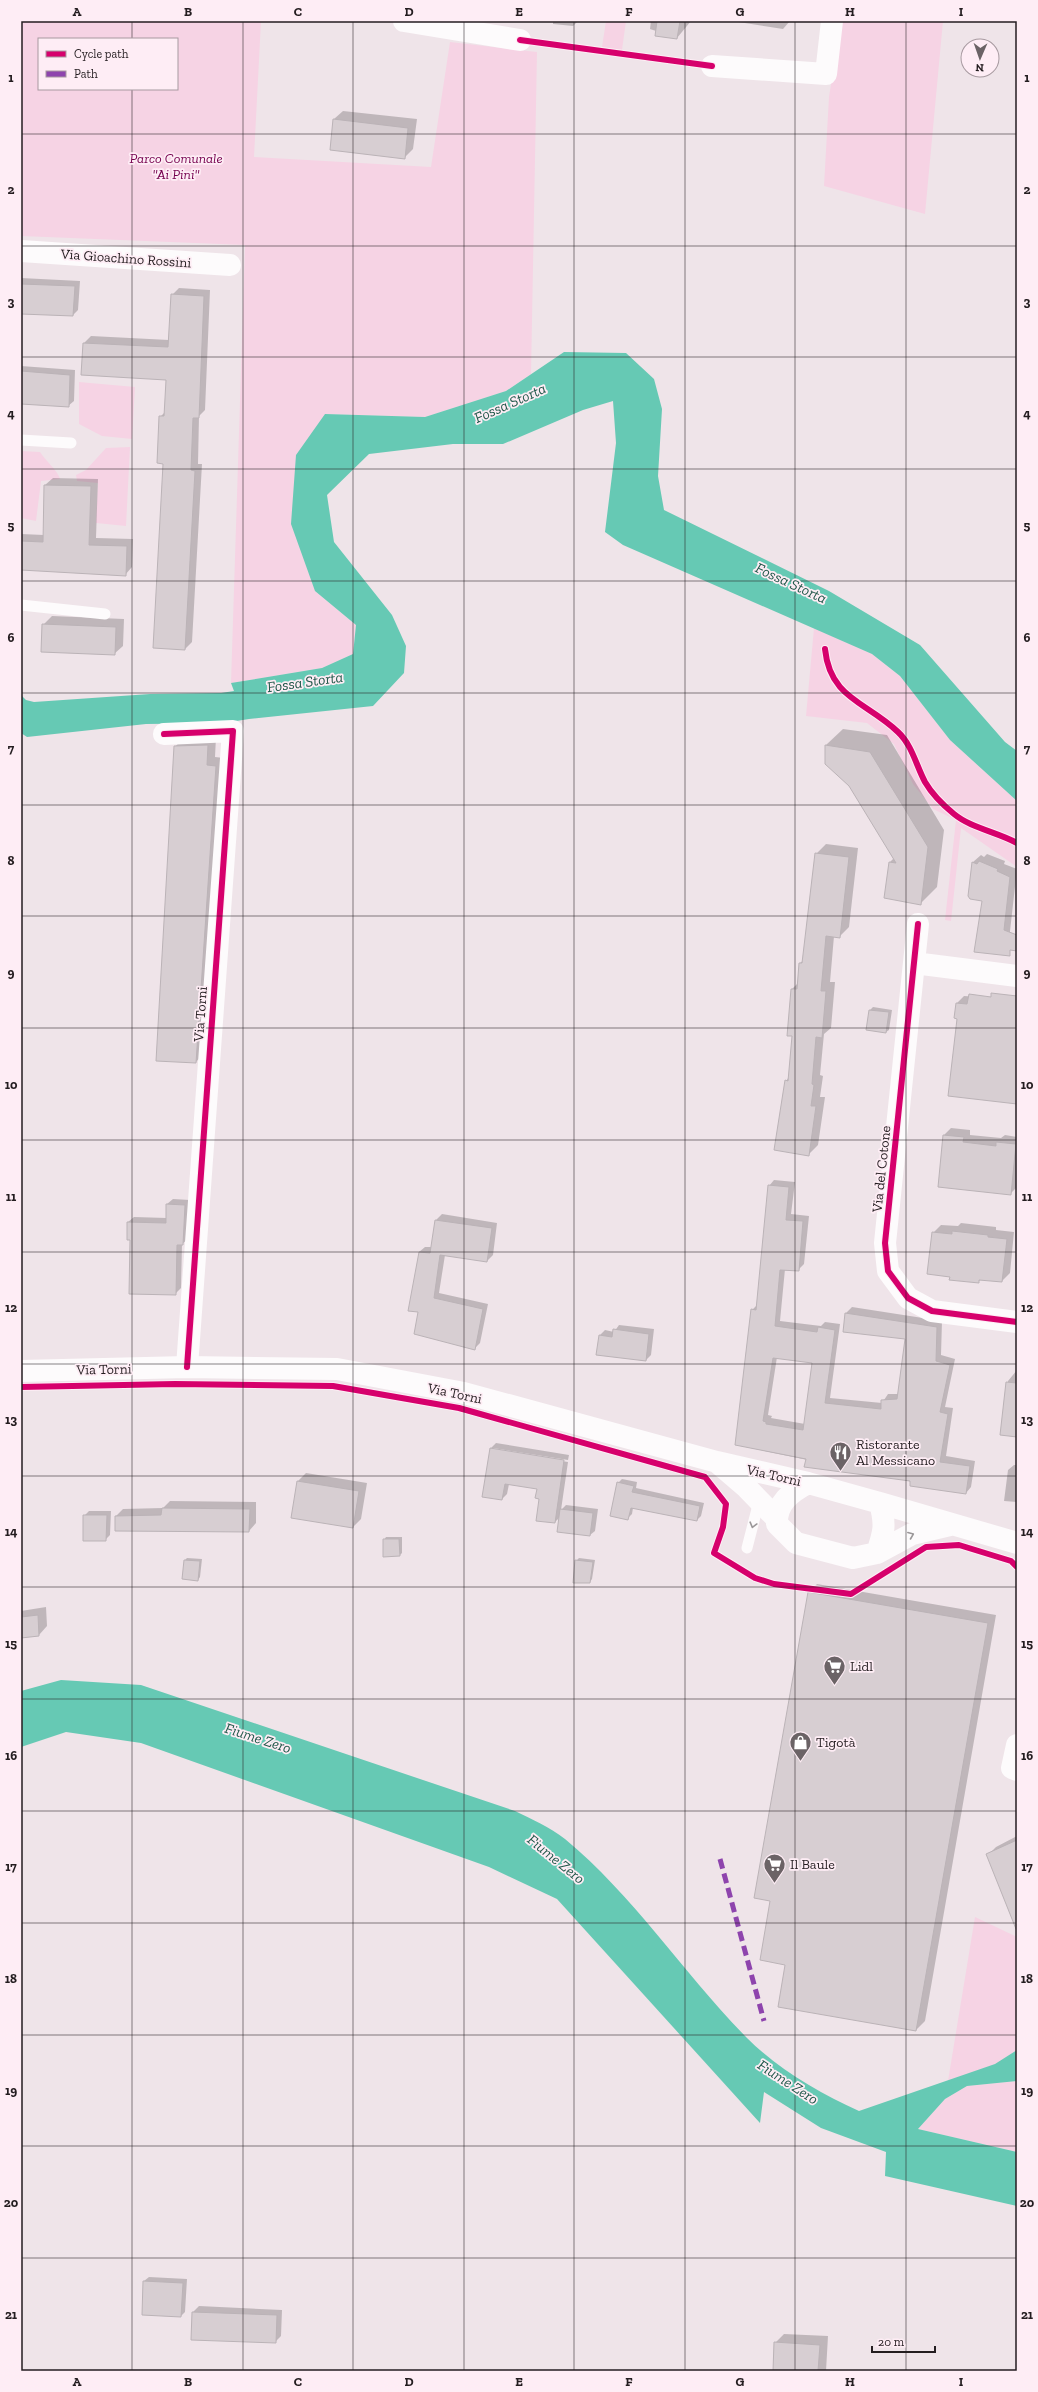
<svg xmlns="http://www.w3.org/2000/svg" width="1038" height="2392" viewBox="0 0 1038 2392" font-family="'Zilla Slab',serif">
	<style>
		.green { fill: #f6d3e4; fill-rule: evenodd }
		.water { fill: #66c9b4 }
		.shadow { fill: #0003; fill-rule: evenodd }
		.building { fill: #d7ced2; stroke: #bbb3b7; fill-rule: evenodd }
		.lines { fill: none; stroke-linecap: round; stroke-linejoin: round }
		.service { stroke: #fdfbfc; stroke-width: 11 }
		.minor { stroke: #fdfbfc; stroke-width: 22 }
		.secondary { stroke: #fdfbfc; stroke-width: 22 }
		.quiet { stroke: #8e44ad; stroke-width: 5; stroke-dasharray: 10 5; stroke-linecap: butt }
		.cycleway-casing { stroke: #feedf5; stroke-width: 8 }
		.cycleway { stroke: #d6006c; stroke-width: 6 }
		.oneway { stroke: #9b9799 }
		.grid { fill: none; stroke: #241d20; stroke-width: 1; stroke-opacity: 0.55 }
		.labels { text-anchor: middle; stroke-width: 3.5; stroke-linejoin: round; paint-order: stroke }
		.park-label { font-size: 14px; font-style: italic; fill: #75004e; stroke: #feedf5 }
		.street-label { font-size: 14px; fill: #241d20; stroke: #feedf5 }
		.poi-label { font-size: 14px; fill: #241d20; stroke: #feedf5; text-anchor: start }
		.water-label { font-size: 15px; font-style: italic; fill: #21584a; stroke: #feedf5 }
		.neatline { fill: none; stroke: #241d20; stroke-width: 1.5 }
		.grid-label { font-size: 13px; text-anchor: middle; font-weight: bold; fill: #241d20 }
	</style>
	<rect width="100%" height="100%" fill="#efe4e9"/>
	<path class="green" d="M 21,21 L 261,21 L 254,157 L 431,167 L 450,42 L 537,52 L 531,374 L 506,391 L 425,417 L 325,414 L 315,591 L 356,625 L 353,654 L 322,668 L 231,683 L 245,245 L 21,236 ZM 39,39 L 177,39 L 177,89 L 39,89 Z
		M 606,21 L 626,21 L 622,50 L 602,47 Z
		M 841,21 L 943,21 L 925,214 L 824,186 L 829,97 Z
		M 79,382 L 135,387 L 132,439 L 102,436 L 79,424 Z
		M 130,447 L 126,526 L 96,523 L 98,483 L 77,481 L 76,475 L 86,470 L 106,448 Z
		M 21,451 L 40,452 C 46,461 58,471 60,479 L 41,481 L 36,521 L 21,518 Z
		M 814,628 L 872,654 L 900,676 L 950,740 L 1017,801 L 1017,867 L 961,828 L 951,921 L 945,920 L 956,820 L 933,809 L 913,784 L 894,744 L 867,723 L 806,716 Z
		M 975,1917 L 1017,1937 L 1017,2050 L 996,2064 L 948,2081 Z
		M 1017,2081 L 1017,2152 L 918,2129 L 945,2099 L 967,2086 Z"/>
	<path class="water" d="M 564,352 L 626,353 L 654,379 L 662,409 L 658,476 L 664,510 L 829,591 L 920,645 L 1005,742 L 1017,751 L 1017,801 L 950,740 L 900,676 L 872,654 L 623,545 L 605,532 L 616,443 L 613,401 L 583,410 L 503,444 L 453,444 L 369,454 L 327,495 L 334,542 L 392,615 L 406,646 L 404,673 L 373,706 L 249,719 L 224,723 L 146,724 L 27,737 L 21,733 L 21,695 L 26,700 L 34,702 L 150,694 L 221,693 L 234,691 L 231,683 L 322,668 L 353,654 L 356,625 L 315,591 L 291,524 L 296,455 L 325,414 L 425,417 L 506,391 Z
		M 61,1680 L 141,1685 L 515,1811 C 531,1819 550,1827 565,1839 C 634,1896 684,1974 747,2038 C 778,2069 819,2093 859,2111 L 995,2064 L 1017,2050 L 1017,2081 L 967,2086 L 945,2099 L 918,2129 L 1017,2152 L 1017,2206 L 885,2176 L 886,2152 L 821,2128 L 764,2092 L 760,2123 L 557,1899 L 489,1867 L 141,1743 L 66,1732 L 21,1747 L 21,1691 Z"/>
	<path class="shadow" d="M 553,21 L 578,21 L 573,26 L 553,24 Z
		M 651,21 L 691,21 L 677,38 L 650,29 Z
		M 732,21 L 790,21 L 783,29 Z
		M 343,111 L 417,119 L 413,149 L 404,158 L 334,119 Z
		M 21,278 L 80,281 L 78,310 L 73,315 L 21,313 Z
		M 179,288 L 210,290 L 205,410 L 199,416 L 198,464 L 202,464 L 192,642 L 185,649 L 160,417 L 166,411 L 167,379 L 82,374 L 84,343 L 91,336 L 169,340 L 172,295 Z
		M 21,366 L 75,370 L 74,401 L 68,406 L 21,403 Z
		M 53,478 L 98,479 L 96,538 L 133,539 L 132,567 L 125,575 L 21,569 L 21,534 L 44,535 L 45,485 Z
		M 52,616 L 124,619 L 123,646 L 114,654 L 43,625 Z
		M 843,729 L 887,735 L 944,830 L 937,887 L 920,904 L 890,862 L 894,858 L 826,745 Z
		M 216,737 L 215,757 L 224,758 L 204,1053 L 196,1062 L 175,747 L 183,738 Z
		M 826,844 L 858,848 L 849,927 L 839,937 L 834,936 L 830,982 L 835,982 L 831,1028 L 824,1034 L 820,1075 L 823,1076 L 820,1097 L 825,1097 L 818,1145 L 808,1155 L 786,1081 L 789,1077 L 793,1035 L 792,989 L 799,982 L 800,963 L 804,960 L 816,854 Z
		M 987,854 L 1005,861 L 1004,864 L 1017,869 L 1008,949 L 983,900 L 969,896 L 973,862 L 981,855 L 984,857 Z
		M 1017,995 L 1017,1103 L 958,1018 L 957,1003 L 964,996 L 979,997 L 989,1012 Z
		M 873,1007 L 892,1010 L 889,1030 L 886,1032 L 867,1030 L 870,1010 Z
		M 951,1128 L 970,1130 L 970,1135 L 1001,1138 L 1005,1135 L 1017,1137 L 1017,1187 L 1010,1194 L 944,1135 Z
		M 774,1180 L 795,1182 L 791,1214 L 809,1216 L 804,1264 L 798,1270 L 785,1269 L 780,1321 L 821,1326 L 825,1322 L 840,1324 L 830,1398 L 882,1403 L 888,1394 L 899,1394 L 906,1338 L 844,1331 L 846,1313 L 852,1307 L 942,1321 L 941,1355 L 955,1359 L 945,1407 L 953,1408 L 946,1456 L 975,1461 L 971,1487 L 966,1493 L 736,1445 L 752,1310 L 757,1305 L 769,1186 ZM 777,1357 L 813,1362 L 805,1424 L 771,1418 L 772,1416 L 768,1415 Z
		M 173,1199 L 190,1200 L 188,1239 L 182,1244 L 181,1288 L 175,1294 L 131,1239 L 128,1222 L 134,1217 L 167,1218 L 167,1204 Z
		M 442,1214 L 497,1223 L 493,1255 L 487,1261 L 445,1255 L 439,1293 L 488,1304 L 480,1343 L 474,1349 L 419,1312 L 419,1252 L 425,1247 L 432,1247 L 436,1220 Z
		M 961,1223 L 996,1227 L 996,1230 L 1014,1232 L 1010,1273 L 1002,1281 L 981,1279 L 978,1282 L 951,1276 L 933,1233 L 941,1225 L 958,1226 Z
		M 619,1325 L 654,1329 L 651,1355 L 646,1360 L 600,1335 L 605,1330 L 614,1332 Z
		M 1017,1370 L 1017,1436 L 1001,1434 L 1008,1381 Z
		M 496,1443 L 569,1455 L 568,1460 L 493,1448 L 493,1450 L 568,1462 L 561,1510 L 566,1505 L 598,1509 L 595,1531 L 590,1535 L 560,1517 L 555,1522 L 540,1498 L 538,1488 L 509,1484 L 507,1494 L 502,1499 L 491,1448 Z
		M 1014,1465 L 1017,1465 L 1017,1502 L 1004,1501 L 1008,1470 Z
		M 306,1473 L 367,1483 L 361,1519 L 353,1527 L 298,1481 Z
		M 622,1479 L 637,1482 L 636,1488 L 704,1503 L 701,1516 L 697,1520 L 633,1508 L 632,1514 L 628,1518 L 618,1483 Z
		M 170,1501 L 256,1502 L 256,1523 L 249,1531 L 116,1530 L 116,1516 L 123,1509 L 163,1508 Z
		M 89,1511 L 111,1511 L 110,1535 L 105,1540 L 84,1516 Z
		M 386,1537 L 402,1537 L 402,1553 L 400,1555 L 384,1540 Z
		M 187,1558 L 202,1559 L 200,1577 L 198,1580 L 185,1560 Z
		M 579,1558 L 595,1560 L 592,1579 L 590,1582 L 576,1561 Z
		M 817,1584 L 996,1615 L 925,2021 L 916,2030 L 786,1964 L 772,1900 L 809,1592 Z
		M 46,1607 L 47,1626 L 39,1635 L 21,1637 L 21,1611 Z
		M 1017,1836 L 1017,1911 L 988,1855 L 996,1847 Z
		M 149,2277 L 187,2279 L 185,2312 L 181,2316 L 144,2281 Z
		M 199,2306 L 282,2310 L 281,2336 L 275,2342 L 192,2339 L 193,2312 Z
		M 784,2334 L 828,2336 L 826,2371 L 774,2371 L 775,2343 Z"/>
	<path class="building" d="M 657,21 L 680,21 L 677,39 L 655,36 Z
		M 333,119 L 408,128 L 405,159 L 330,150 Z
		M 21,284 L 75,286 L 73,316 L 21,314 Z
		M 171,294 L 204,296 L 199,418 L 193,418 L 191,470 L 195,471 L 185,650 L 153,648 L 163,464 L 157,463 L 159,416 L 164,416 L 166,380 L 81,375 L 83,343 L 168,347 Z
		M 21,371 L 70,375 L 69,407 L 21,404 Z
		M 44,485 L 91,486 L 89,545 L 127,546 L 126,576 L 21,570 L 21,541 L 43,542 Z
		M 42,624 L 116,627 L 115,655 L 41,652 Z
		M 208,745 L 207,765 L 216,766 L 196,1063 L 156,1061 L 174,746 Z
		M 825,745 L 870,752 L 928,847 L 921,905 L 884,898 L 889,862 L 896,863 L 849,786 L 825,764 Z
		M 815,853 L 849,857 L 840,938 L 826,936 L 821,991 L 826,991 L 822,1038 L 816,1037 L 812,1084 L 814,1085 L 811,1106 L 816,1106 L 809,1156 L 774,1150 L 785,1080 L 788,1081 L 792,1036 L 787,1036 L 791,989 L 797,989 L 799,963 L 802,963 Z
		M 979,861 L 998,869 L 997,871 L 1010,877 L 1004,930 L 1017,935 L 1017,951 L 1010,950 L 1010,956 L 974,952 L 982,901 L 970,899 L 968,896 L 972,862 L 977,864 Z
		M 991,993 L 1017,996 L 1017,1104 L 948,1096 L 957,1019 L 954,1018 L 956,1003 L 967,1004 L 969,994 L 991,997 Z
		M 869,1010 L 889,1012 L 886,1033 L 866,1030 Z
		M 943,1135 L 964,1137 L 963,1142 L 996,1146 L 996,1142 L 1016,1144 L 1011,1195 L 938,1187 Z
		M 768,1185 L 789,1187 L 786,1220 L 803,1221 L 799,1271 L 780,1270 L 775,1326 L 817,1332 L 818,1327 L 835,1330 L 825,1403 L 881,1409 L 881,1400 L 897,1399 L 905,1339 L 843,1332 L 845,1313 L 937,1327 L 936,1361 L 950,1365 L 940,1412 L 948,1414 L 940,1462 L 970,1466 L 966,1494 L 910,1486 L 910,1481 L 804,1467 L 806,1459 L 735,1445 L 751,1309 L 756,1310 ZM 773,1358 L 812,1363 L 803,1430 L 766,1424 L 766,1422 L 763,1421 Z
		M 166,1204 L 185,1205 L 183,1245 L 177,1245 L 176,1295 L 129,1294 L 130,1240 L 127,1240 L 127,1222 L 166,1223 Z
		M 435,1220 L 492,1228 L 487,1262 L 440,1255 L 434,1298 L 483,1309 L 475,1350 L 414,1334 L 418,1312 L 408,1311 L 419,1252 L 430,1253 Z
		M 952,1231 L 988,1235 L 988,1237 L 1007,1239 L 1002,1282 L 979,1280 L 979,1283 L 949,1280 L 950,1277 L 927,1274 L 932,1232 L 952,1234 Z
		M 613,1329 L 649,1334 L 646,1361 L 596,1355 L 599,1335 L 612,1337 Z
		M 1006,1382 L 1017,1383 L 1017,1437 L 1000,1435 Z
		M 490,1448 L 564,1460 L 555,1523 L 536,1521 L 539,1499 L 535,1498 L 537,1489 L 505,1484 L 502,1500 L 482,1497 Z
		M 297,1481 L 359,1491 L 353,1528 L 291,1518 Z
		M 617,1482 L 634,1486 L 632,1492 L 700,1506 L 697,1521 L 631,1508 L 628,1520 L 610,1516 Z
		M 162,1508 L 250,1509 L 249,1532 L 115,1531 L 115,1516 L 161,1515 Z
		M 560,1509 L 593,1513 L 590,1536 L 557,1532 Z
		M 83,1515 L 107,1515 L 106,1541 L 83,1541 Z
		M 383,1539 L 399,1539 L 400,1556 L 383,1557 Z
		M 184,1560 L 200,1561 L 198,1581 L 182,1579 Z
		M 575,1560 L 593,1562 L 590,1583 L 573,1583 Z
		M 808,1592 L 988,1623 L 916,2031 L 778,2007 L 785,1965 L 760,1960 L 770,1901 L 754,1898 Z
		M 38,1615 L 39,1636 L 21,1638 L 21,1617 Z
		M 1017,1840 L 1017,1929 L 1016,1929 L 986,1854 Z
		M 143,2281 L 183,2283 L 181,2317 L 142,2315 Z
		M 192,2312 L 277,2315 L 276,2343 L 191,2340 Z
		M 774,2342 L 820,2345 L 818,2371 L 773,2371 Z"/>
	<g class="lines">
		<path class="service" d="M 21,440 L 71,443
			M 21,605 L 105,614
			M 747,1548 L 759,1501"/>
		<path class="minor" d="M 404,21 L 520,40
			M 712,66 L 826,74 L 832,21
			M 21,251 L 230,265
			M 164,734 L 233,731 L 187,1367
			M 918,924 L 885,1243 L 888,1271 L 908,1298 L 932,1311 L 1017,1322
			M 914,963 L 1017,976
			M 1017,1745 L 1012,1768 L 1017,1770"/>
		<path class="secondary" d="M 21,1371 L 187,1367 L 337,1369 L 464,1393 L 717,1462 L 808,1483
			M 719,1464 L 747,1488 L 777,1519
			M 808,1483 L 880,1503 C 886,1525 884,1532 877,1553 L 853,1558 L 796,1543 L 777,1524 C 776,1503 791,1492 808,1483 Z
			M 880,1503 L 1017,1543
			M 877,1553 L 912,1534 L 950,1525"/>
		<path class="quiet" d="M 720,1859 L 764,2021"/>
		<defs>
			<path id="cycleway" d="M 520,40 L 712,66
				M 825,649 C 830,699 867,702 898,732 C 912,745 916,765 925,782 C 932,794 943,805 954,814 C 971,828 997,832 1017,843
				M 164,734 L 233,731 L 187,1367
				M 918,924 L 885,1243 L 888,1271 L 908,1298 L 932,1311 L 1017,1322
				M 21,1387 L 175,1384 L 333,1386 L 459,1408 L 705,1477 L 726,1504 L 723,1527 L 714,1553 L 755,1578 L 774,1584 L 851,1594 L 926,1547 L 959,1545 L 1011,1561 L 1017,1567"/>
		</defs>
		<use href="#cycleway" class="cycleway-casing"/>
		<use href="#cycleway" class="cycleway"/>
	</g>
	<defs><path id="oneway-chevron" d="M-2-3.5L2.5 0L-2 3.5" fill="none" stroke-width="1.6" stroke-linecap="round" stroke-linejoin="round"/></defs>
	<g class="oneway">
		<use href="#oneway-chevron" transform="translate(753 1525) rotate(105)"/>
		<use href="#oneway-chevron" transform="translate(911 1535) rotate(-22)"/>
	</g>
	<path class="grid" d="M 132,21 L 132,39M 243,21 L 243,2371M 353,21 L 353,2371M 464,21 L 464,2371M 574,21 L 574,2371M 685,21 L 685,2371M 795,21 L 795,2371M 906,21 L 906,2371M 132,89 L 132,2371M 21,134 L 1017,134M 21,246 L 1017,246M 21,357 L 1017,357M 21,469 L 1017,469M 21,581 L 1017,581M 21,693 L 1017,693M 21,805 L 1017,805M 21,916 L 1017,916M 21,1028 L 1017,1028M 21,1140 L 1017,1140M 21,1252 L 1017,1252M 21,1364 L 1017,1364M 21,1476 L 1017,1476M 21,1587 L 1017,1587M 21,1699 L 1017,1699M 21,1811 L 1017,1811M 21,1923 L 1017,1923M 21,2035 L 1017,2035M 21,2146 L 1017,2146M 21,2258 L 1017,2258"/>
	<defs>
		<symbol id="restaurant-pin" viewBox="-11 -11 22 30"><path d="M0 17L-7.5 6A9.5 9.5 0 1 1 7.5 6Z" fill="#6b6366" stroke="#feedf5"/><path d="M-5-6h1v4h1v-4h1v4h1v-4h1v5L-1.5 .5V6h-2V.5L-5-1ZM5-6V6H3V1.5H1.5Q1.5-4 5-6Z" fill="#fff"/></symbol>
		<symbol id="supermarket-pin" viewBox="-11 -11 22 30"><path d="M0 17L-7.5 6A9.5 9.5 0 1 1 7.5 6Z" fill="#6b6366" stroke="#feedf5"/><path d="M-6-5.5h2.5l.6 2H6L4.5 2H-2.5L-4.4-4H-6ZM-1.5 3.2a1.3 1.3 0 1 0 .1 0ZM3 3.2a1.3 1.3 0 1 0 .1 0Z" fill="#fff"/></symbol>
		<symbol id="shop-pin" viewBox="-11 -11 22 30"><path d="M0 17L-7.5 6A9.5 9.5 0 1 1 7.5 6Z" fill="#6b6366" stroke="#feedf5"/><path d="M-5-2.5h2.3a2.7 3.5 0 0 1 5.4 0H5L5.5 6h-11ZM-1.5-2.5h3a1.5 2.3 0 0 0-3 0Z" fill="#fff"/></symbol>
	</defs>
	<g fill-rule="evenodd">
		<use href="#restaurant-pin" x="828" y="1440" width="25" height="34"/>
		<use href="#supermarket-pin" x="822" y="1654" width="25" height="34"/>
		<use href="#shop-pin" x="788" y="1730" width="25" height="34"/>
		<use href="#supermarket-pin" x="762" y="1852" width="25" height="34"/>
	</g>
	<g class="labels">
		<g class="park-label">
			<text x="176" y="163">Parco Comunale<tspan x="176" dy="16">"Ai Pini"</tspan></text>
		</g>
		<g class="street-label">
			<text transform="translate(126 258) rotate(4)" y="5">Via Gioachino Rossini</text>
			<text transform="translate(200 1014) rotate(-86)" y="5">Via Torni</text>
			<text transform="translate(881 1169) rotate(-84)" y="5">Via del Cotone</text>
			<text transform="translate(104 1369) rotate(-1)" y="5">Via Torni</text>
			<text transform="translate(455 1393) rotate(12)" y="5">Via Torni</text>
			<text transform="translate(774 1475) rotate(13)" y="5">Via Torni</text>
		</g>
		<g class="poi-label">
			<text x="856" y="1449">Ristorante<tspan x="856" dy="16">Al Messicano</tspan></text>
			<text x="850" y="1671">Lidl</text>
			<text x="816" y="1747">Tigotà</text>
			<text x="790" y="1869">Il Baule</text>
		</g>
		<g class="water-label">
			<text transform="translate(510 403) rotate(-24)" y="5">Fossa Storta</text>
			<text transform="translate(791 583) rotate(25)" y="5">Fossa Storta</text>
			<text transform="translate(305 682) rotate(-8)" y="5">Fossa Storta</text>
			<text transform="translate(258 1738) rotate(18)" y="5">Fiume Zero</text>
			<text transform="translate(556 1859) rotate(39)" y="5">Fiume Zero</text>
			<text transform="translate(788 2082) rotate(33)" y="5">Fiume Zero</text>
		</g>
	</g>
	<rect width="1038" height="2392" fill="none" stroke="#feedf5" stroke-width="44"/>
	<rect x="38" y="38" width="140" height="52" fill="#feedf5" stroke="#a79aa0"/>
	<rect x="46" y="51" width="20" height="6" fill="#d6006c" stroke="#a79aa0"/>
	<text x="74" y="58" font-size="12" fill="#241d20">Cycle path</text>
	<rect x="46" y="71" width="20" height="6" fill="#8e44ad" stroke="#a79aa0"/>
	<text x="74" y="78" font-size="12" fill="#241d20">Path</text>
	<g transform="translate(980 58) rotate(182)"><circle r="19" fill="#feedf5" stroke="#a79aa0"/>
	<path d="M0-3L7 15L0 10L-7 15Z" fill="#6b6366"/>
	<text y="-6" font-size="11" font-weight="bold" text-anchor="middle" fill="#241d20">N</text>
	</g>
	<path d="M872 2346v6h63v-6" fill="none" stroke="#241d20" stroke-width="2"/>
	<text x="878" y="2346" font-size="12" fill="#241d20" stroke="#feedf5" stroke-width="3" paint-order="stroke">20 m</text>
	<rect x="22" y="22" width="994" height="2348" class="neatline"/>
	<g class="grid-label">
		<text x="77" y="16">A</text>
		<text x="188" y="16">B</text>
		<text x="298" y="16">C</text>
		<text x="409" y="16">D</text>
		<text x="519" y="16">E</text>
		<text x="629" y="16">F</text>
		<text x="740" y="16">G</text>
		<text x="850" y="16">H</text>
		<text x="961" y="16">I</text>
		<text x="11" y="82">1</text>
		<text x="1027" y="82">1</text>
		<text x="11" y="194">2</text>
		<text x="1027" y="194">2</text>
		<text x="11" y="306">3</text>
		<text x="1027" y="306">3</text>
		<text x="11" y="418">4</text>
		<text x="1027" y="418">4</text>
		<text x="11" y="530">5</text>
		<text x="1027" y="530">5</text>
		<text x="11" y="642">6</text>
		<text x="1027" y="642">6</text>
		<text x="11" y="753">7</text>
		<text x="1027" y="753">7</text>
		<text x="11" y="865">8</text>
		<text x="1027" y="865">8</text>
		<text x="11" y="977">9</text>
		<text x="1027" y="977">9</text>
		<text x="11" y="1089">10</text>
		<text x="1027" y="1089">10</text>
		<text x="11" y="1201">11</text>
		<text x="1027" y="1201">11</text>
		<text x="11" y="1312">12</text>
		<text x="1027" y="1312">12</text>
		<text x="11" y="1424">13</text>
		<text x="1027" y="1424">13</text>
		<text x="11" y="1536">14</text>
		<text x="1027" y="1536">14</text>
		<text x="11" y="1648">15</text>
		<text x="1027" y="1648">15</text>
		<text x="11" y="1760">16</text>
		<text x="1027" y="1760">16</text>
		<text x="11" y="1871">17</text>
		<text x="1027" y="1871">17</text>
		<text x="11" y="1983">18</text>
		<text x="1027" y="1983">18</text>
		<text x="11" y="2095">19</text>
		<text x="1027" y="2095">19</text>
		<text x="11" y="2207">20</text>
		<text x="1027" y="2207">20</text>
		<text x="11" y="2319">21</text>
		<text x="1027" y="2319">21</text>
		<text x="77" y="2386">A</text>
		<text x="188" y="2386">B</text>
		<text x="298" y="2386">C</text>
		<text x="409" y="2386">D</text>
		<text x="519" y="2386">E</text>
		<text x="629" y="2386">F</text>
		<text x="740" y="2386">G</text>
		<text x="850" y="2386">H</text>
		<text x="961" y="2386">I</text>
	</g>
</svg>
